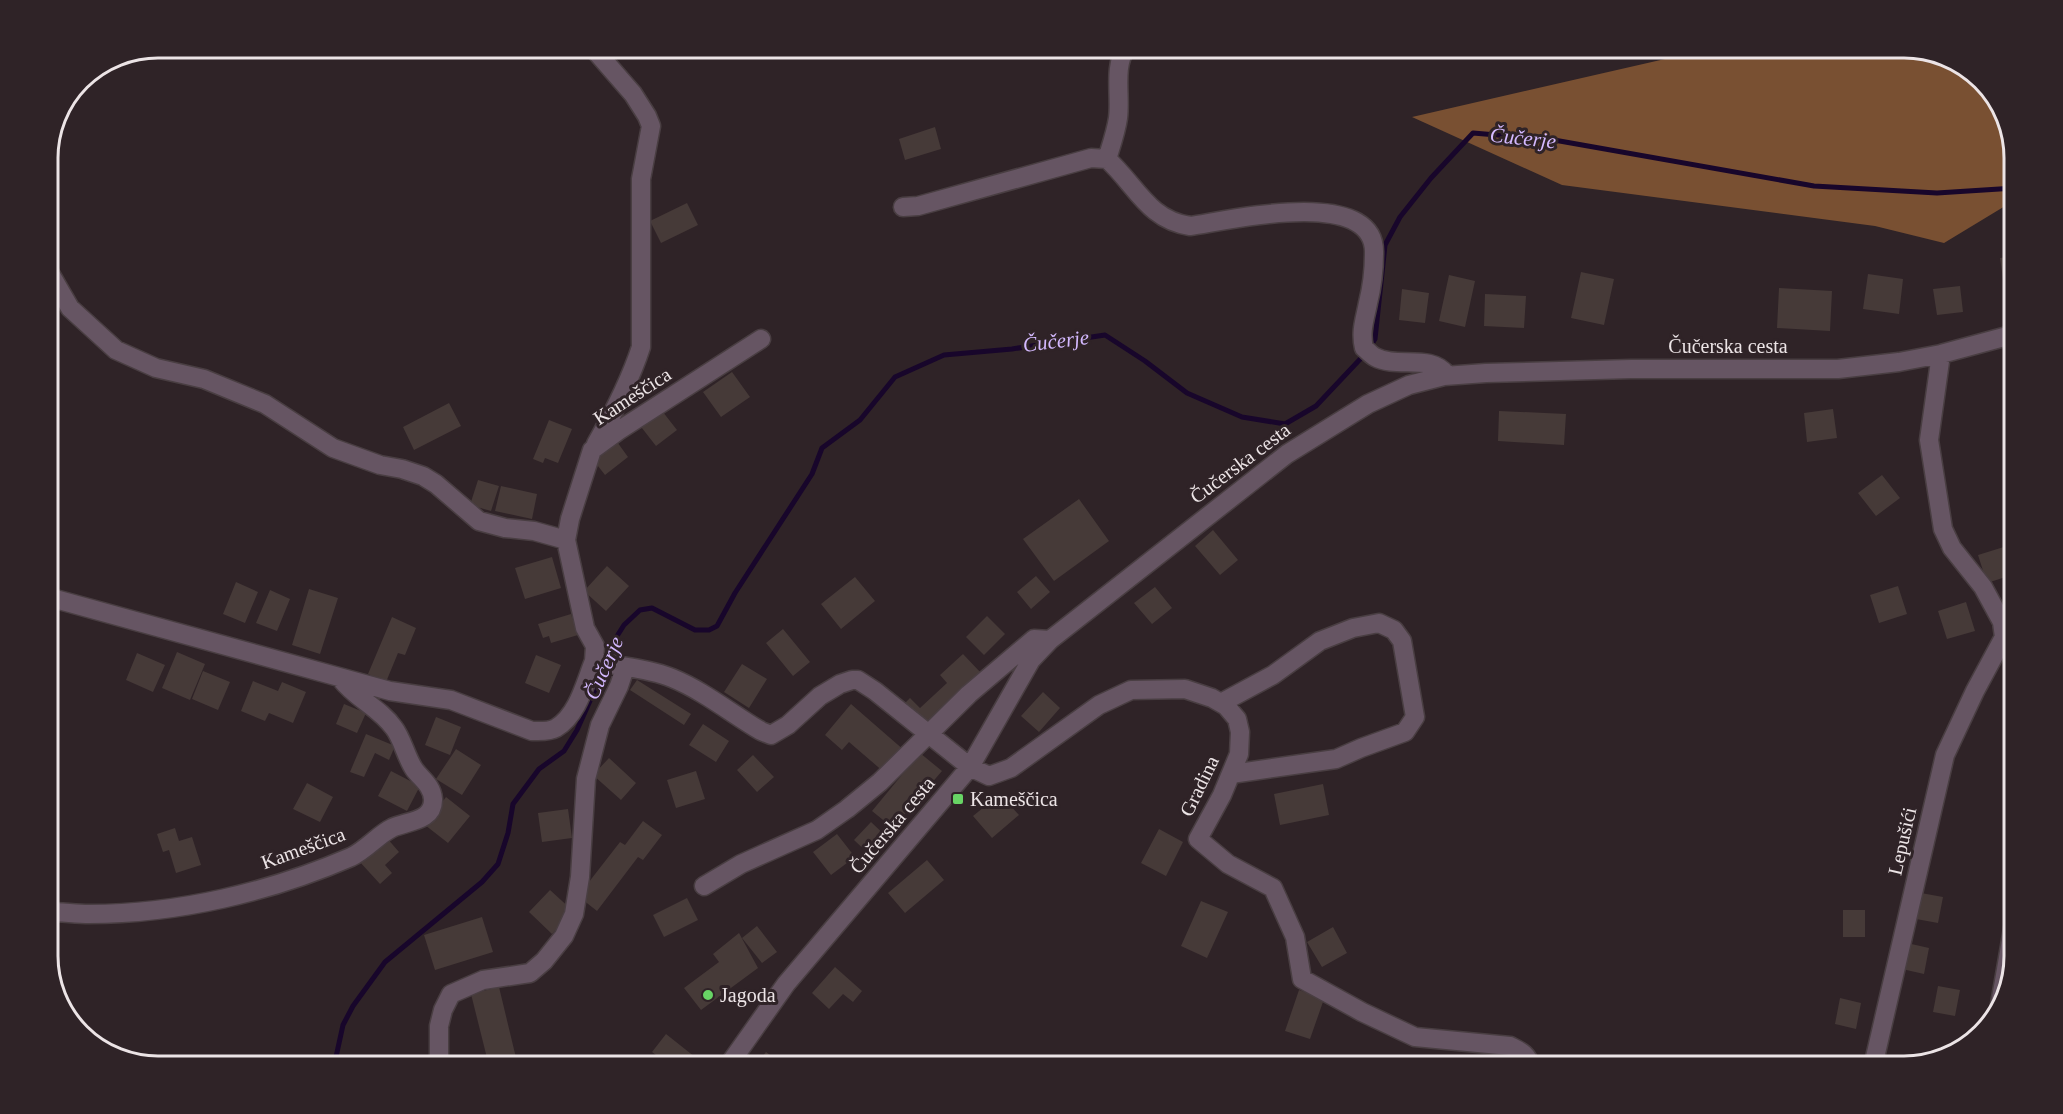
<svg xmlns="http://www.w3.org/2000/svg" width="2063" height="1114" viewBox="0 0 2063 1114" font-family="'Times New Roman',serif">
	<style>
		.forest { fill: #795032 }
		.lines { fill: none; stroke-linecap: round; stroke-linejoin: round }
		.stream { stroke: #18062b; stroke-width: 5 }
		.building { fill: #463a38 }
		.minor-casing { stroke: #493e42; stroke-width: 21 }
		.minor { stroke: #665563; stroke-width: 18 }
		.poi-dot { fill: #68d465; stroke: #2f2327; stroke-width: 2 }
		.labels { text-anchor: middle; stroke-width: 6; stroke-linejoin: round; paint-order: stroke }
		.street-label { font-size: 20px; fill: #ece4e6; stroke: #2f2327 }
		.poi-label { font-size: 20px; fill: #ece4e6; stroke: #2f2327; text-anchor: start }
		.water-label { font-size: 21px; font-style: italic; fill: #d4b9ff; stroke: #2f2327 }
		.rim { fill: none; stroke: #ece4e6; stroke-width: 3 }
	</style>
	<rect width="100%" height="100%" fill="#2f2327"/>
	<path class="forest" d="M 1713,48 L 1905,48 L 1954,60 L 1997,97 L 2015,151 L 2015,200 L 1944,243 L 1875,226 L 1562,185 L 1412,117 Z"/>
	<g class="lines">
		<path class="stream" d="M 1370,347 L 1375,339 L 1385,245 L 1400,217 L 1431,178 L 1473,133 L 1554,140 L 1814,186 L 1937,193 L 2015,188
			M 334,1066 L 343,1025 L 353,1006 L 385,962 L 482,882 L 498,864 L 508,833 L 513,804 L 539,769 L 564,751 L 577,730 L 602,674 L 612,644 L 624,625 L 640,610 L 652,608 L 695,630 L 709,630 L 717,626 L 735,593 L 812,474 L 822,448 L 860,420 L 895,377 L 944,355 L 1012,349 L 1105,335 L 1145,361 L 1187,393 L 1242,417 L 1285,424 L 1316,406 L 1365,354"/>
	</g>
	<path class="building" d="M 935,127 L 941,149 L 905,160 L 899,139 Z
		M 687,203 L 698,225 L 661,243 L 650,221 Z
		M 2015,256 L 2015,285 L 2004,286 L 2000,258 Z
		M 1581,272 L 1614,279 L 1604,325 L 1571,318 Z
		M 1868,274 L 1903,279 L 1899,314 L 1863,309 Z
		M 1449,275 L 1475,281 L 1465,327 L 1439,321 Z
		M 1960,286 L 1963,312 L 1937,315 L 1933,289 Z
		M 1779,288 L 1832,291 L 1830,331 L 1777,328 Z
		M 1402,289 L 1429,293 L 1425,323 L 1399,320 Z
		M 1485,294 L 1526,296 L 1524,328 L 1484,326 Z
		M 732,372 L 750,397 L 721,417 L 703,392 Z
		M 449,403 L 461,426 L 414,450 L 403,427 Z
		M 659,407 L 677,430 L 656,446 L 638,423 Z
		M 1833,409 L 1837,438 L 1807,442 L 1804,413 Z
		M 1499,411 L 1566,414 L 1564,445 L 1498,441 Z
		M 549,420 L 572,429 L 558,463 L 545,458 L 543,463 L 533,459 Z
		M 615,439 L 628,457 L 605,475 L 591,457 Z
		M 1882,475 L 1900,498 L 1876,516 L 1858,493 Z
		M 478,480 L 499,486 L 491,511 L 470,505 Z
		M 501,486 L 537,494 L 532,519 L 495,511 Z
		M 1079,499 L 1109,541 L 1054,581 L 1023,539 Z
		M 1213,530 L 1238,560 L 1220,575 L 1195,546 Z
		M 2007,546 L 2015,574 L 1987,583 L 1978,555 Z
		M 552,557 L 561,588 L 525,599 L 515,568 Z
		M 607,566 L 629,586 L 606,611 L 584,591 Z
		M 1036,576 L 1050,592 L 1031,609 L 1017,592 Z
		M 855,577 L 875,601 L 841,629 L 821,604 Z
		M 236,582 L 258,592 L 245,623 L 223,614 Z
		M 1898,586 L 1907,614 L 1879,623 L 1870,595 Z
		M 1155,587 L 1172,608 L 1152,624 L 1134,603 Z
		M 309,589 L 338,598 L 320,654 L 292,645 Z
		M 270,590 L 290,599 L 277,631 L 256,623 Z
		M 1966,602 L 1975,631 L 1947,639 L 1938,611 Z
		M 571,614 L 578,635 L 551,643 L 549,636 L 543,638 L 538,624 Z
		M 987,616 L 1005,634 L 984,655 L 966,637 Z
		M 392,617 L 416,628 L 405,655 L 398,653 L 386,682 L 368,674 Z
		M 783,629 L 810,662 L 793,676 L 766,643 Z
		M 177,652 L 205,664 L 190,700 L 162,688 Z
		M 137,653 L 165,665 L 153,692 L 126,680 Z
		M 963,654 L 981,673 L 923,727 L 903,705 L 910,698 L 920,708 L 947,683 L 940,675 Z
		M 536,655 L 561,665 L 549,693 L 525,683 Z
		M 742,664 L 767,679 L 749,708 L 724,692 Z
		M 203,671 L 230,682 L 218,710 L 192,699 Z
		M 637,680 L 691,714 L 684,725 L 630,690 Z
		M 253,681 L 278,691 L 282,682 L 306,692 L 293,723 L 269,713 L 265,721 L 241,711 Z
		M 1043,692 L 1060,708 L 1039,732 L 1021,716 Z
		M 344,704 L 366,713 L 357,733 L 336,724 Z
		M 851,704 L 905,751 L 885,773 L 849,742 L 842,750 L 825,735 Z
		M 436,717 L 461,727 L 450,755 L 425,745 Z
		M 703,724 L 729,741 L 716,762 L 689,745 Z
		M 366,734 L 395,746 L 389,760 L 375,753 L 364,777 L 350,772 Z
		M 456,749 L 481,765 L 462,795 L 436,779 Z
		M 920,753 L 942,771 L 893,828 L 872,811 Z
		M 753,755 L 774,777 L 757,792 L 737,770 Z
		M 609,758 L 636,783 L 621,800 L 593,775 Z
		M 391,771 L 420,786 L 407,811 L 378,796 Z
		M 696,771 L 705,799 L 676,808 L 667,780 Z
		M 307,783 L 333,797 L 320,822 L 293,809 Z
		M 1323,784 L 1329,815 L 1280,825 L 1274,794 Z
		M 1000,794 L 1019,815 L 992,838 L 973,816 Z
		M 446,797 L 470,816 L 448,843 L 425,825 Z
		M 568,809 L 572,838 L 542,842 L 538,813 Z
		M 643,821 L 662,835 L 643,860 L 638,857 L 597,911 L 578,896 L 620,842 L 625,845 Z
		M 871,822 L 888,838 L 871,856 L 854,840 Z
		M 175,828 L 179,841 L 192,837 L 201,865 L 176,873 L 169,850 L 163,852 L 157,834 Z
		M 1159,829 L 1183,842 L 1166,876 L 1141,863 Z
		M 837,834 L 855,857 L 831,875 L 813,852 Z
		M 386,837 L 399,852 L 385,865 L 392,873 L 380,884 L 359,861 Z
		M 927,860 L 944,880 L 905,913 L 888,893 Z
		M 550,890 L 573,911 L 552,934 L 529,912 Z
		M 1921,893 L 1943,897 L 1938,923 L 1916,919 Z
		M 687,898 L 698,920 L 664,937 L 653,915 Z
		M 1201,901 L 1228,912 L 1207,958 L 1181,946 Z
		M 1843,910 L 1865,910 L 1865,937 L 1843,937 Z
		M 482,917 L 493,952 L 435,970 L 424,935 Z
		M 757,926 L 777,952 L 762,963 L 742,938 Z
		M 1333,927 L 1347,953 L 1322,967 L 1307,942 Z
		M 739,933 L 758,968 L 701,1010 L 684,988 L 719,962 L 713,954 Z
		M 1907,943 L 1929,948 L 1924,974 L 1902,969 Z
		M 835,967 L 862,991 L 853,1002 L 843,994 L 829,1009 L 812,993 Z
		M 1938,986 L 1960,990 L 1955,1016 L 1933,1012 Z
		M 499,987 L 518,1066 L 489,1066 L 471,994 Z
		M 1299,990 L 1324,999 L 1310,1039 L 1285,1031 Z
		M 1840,998 L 1861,1003 L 1856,1029 L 1835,1024 Z
		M 666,1034 L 695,1057 L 688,1066 L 655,1066 L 661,1059 L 652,1052 Z
		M 766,1052 L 785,1066 L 755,1066 Z"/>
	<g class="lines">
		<defs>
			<path id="minor" d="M 593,48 L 633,94 L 647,116 L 651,126 L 641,179 L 641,347 C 630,381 614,412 596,444
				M 1107,159 C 1111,146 1116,132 1118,118 C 1121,96 1113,67 1126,48
				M 903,207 L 918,206 L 1091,158 L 1107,159 C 1136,185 1148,220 1190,226 C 1227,221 1376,185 1374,253 C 1374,269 1372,287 1368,303 C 1365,319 1360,331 1364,348 C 1367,350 1371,355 1375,357 C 1397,369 1431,353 1447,375
				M 48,270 L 70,308 L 116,350 L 156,368 L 204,379 L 265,404 L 333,448 L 380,465 L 402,469 L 423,476 L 436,484 L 479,521 L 505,528 L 534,531 L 566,540
				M 761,339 L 618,431 L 592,450 L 570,519 L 566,540 L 585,628 L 595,646 L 594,661 C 620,667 648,668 672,678 C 704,691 732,714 761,731 L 771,735 L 788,725 L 820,696 L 840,684 L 852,680 L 858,680 L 875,691 L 970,767 L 989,776 L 1011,768 L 1099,705 L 1131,690 L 1185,689 L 1212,698 L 1226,706 L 1237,719 L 1240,732 L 1239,754 L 1222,795 L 1198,839 L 1228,864 L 1273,888 L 1295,937 L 1302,979 L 1362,1012 L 1415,1037 L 1510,1046 C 1520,1051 1528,1054 1530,1066
				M 48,597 L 390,691 L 451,700 L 532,731 C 539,731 549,732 556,728 C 578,715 585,683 594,661
				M 2004,637 L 2013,645 L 2015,658
				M 1221,703 L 1273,675 L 1320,641 L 1353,628 L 1379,623 L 1394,630 L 1402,641 L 1415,717 L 1405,732 L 1361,748 L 1336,759 L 1231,774
				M 704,886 L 741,864 L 817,830 L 847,809 L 880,782 L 969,694 L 1034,639 L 1050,640
				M 48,912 C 62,912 76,914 89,914 C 178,914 270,892 351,857 C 366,850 379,834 392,828 C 406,821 434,822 433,799 C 432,785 421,779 414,769 C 406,757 402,738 394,728 C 379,707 356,699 341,679
				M 1999,1010 L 2015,917
				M 439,1066 L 439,1026 L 443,1010 L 451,994 L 483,980 L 530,973 L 544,961 L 564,936 L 574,914 L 580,877 L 586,779 L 600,725 L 619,686 L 625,668
				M 728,1066 L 786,984 L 970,767 L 1031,660 L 1050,640 L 1287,454 L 1368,404 L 1409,385 L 1444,376 L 1486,373 L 1631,369 L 1838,369 L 1899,362 L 1941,354 L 2015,334
				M 1873,1066 L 1945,755 L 1975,691 L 2004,637 L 2002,622 L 1983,587 L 1952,548 L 1943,529 L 1929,440 L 1941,354"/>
		</defs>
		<use href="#minor" class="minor-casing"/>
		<use href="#minor" class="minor"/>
	</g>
	<g class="poi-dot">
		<rect x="952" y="793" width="12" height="12" rx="3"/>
		<circle cx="708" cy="995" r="6"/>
	</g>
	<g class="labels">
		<g class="street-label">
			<text x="1728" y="353">Čučerska cesta</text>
			<text transform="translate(632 396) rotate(-33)" y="7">Kameščica</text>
			<text transform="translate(1240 463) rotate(-37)" y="7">Čučerska cesta</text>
			<text transform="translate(1199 786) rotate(-64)" y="7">Gradina</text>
			<text transform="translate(892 825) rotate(-50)" y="7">Čučerska cesta</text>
			<text transform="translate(1902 841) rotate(-77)" y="7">Lepušići</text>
			<text transform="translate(303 848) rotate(-20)" y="7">Kameščica</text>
		</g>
		<g class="poi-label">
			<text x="970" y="806">Kameščica</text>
			<text x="720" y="1002">Jagoda</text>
		</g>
		<g class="water-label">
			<text transform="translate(1523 138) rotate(6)" y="7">Čučerje</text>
			<text transform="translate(1056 341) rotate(-7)" y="7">Čučerje</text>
			<text transform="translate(604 668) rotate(-66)" y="7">Čučerje</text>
		</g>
	</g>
	<path d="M0 0H2063V1114H0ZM158 58H1904A100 100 0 0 1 2004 158V956A100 100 0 0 1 1904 1056H158A100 100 0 0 1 58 956V158A100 100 0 0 1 158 58Z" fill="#2f2327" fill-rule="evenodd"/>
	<path class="rim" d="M158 58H1904A100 100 0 0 1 2004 158V956A100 100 0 0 1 1904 1056H158A100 100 0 0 1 58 956V158A100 100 0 0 1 158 58Z"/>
</svg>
